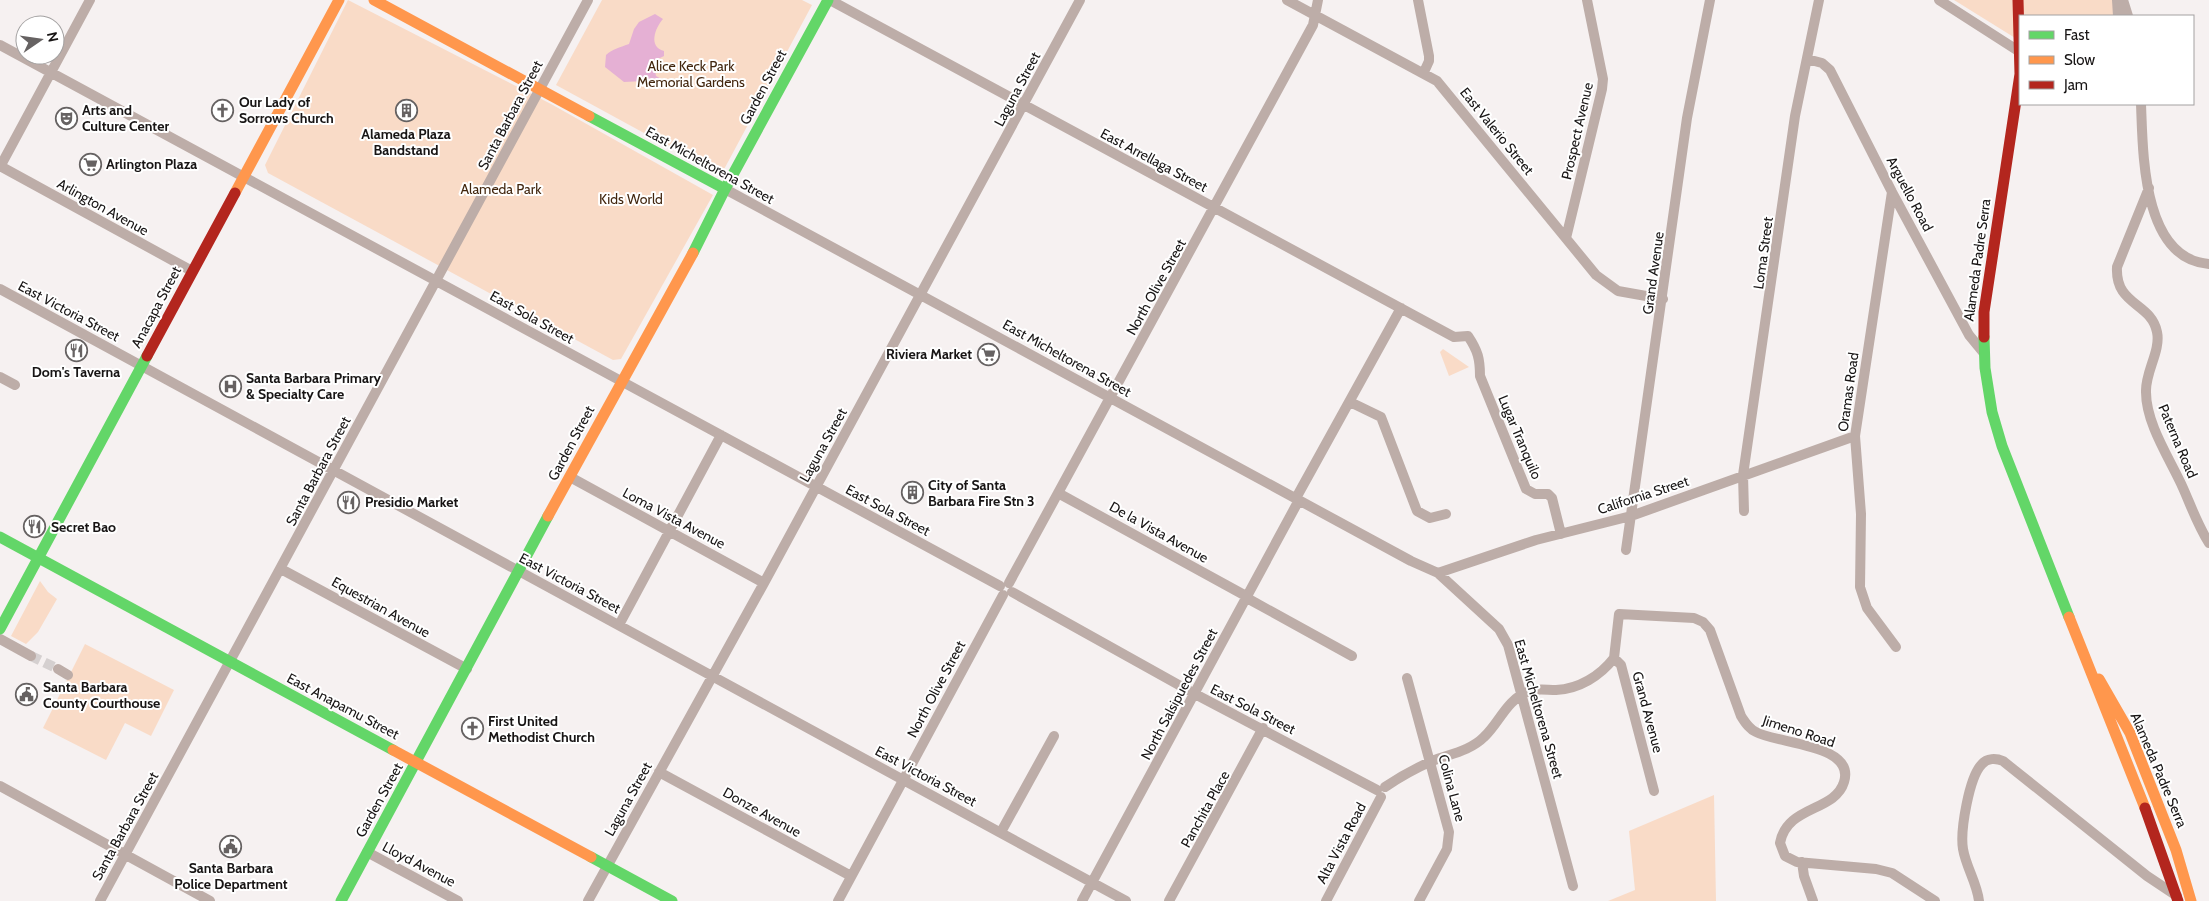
<svg xmlns="http://www.w3.org/2000/svg" width="2209" height="901" viewBox="0 0 2209 901" font-family="Cabin,sans-serif">
	<style>
		.green { fill: #f9dbc7 }
		.water { fill: #e5b0d4 }
		.lines { fill: none; stroke-linecap: round; stroke-linejoin: round }
		.street-tunnel { stroke: #d5d0d0; stroke-width: 10; stroke-dasharray: 10 5; stroke-linecap: butt }
		.street { stroke: #bdada8; stroke-width: 10 }
		.fast { stroke: #63d668; stroke-width: 11 }
		.slow { stroke: #ff974d; stroke-width: 11 }
		.jam { stroke: #b3261e; stroke-width: 11 }
		.labels { text-anchor: middle; stroke-width: 4; stroke-linejoin: round; paint-order: stroke }
		.park-label { font-size: 14px; fill: #42260e; stroke: #fff }
		.street-label { font-size: 14px; fill: #181515; stroke: #fff }
		.poi-label { font-size: 14px; font-weight: bold; fill: #181515; stroke: #fff; text-anchor: start }
	</style>
	<rect width="100%" height="100%" fill="#f6f1f1"/>
	<path class="green" d="M 348,0 L 551,104 L 713,195 L 621,359 L 613,360 L 268,173 L 265,165 Z
		M 602,0 L 802,0 L 812,5 L 721,175 L 556,85 Z
		M 1954,0 L 2113,0 L 2114,16 L 2020,16 L 2020,41 Z
		M 1443,349 L 1469,367 L 1449,376 L 1440,352 Z
		M 40,581 L 48,592 L 57,599 L 38,632 L 26,644 L 11,636 Z
		M 85,644 L 174,690 L 151,736 L 125,723 L 106,760 L 43,728 Z
		M 1714,795 L 1716,901 L 1608,901 L 1635,890 L 1629,831 Z"/>
	<path class="water" d="M 655,14 L 663,19 C 655,28 648,47 664,51 L 664,56 L 656,60 L 654,64 L 656,76 L 665,81 L 663,84 L 656,86 L 644,81 L 624,82 L 605,67 L 606,55 C 612,49 621,47 629,44 L 634,29 L 639,22 Z"/>
	<g class="lines">
		<path class="street-tunnel" d="M 31,656 L 58,669"/>
		<path class="street" d="M 830,0 L 1454,337 L 1468,336 C 1478,351 1480,359 1480,376 L 1526,489 L 1535,494 L 1548,494 L 1552,498 L 1561,534
			M 1287,0 L 1437,81 L 1596,275 L 1618,291 L 1663,299
			M 1418,0 L 1429,56 L 1429,61 L 1424,72
			M 1939,0 L 2020,52
			M 2117,0 L 2118,16
			M 2123,0 L 2128,16
			M 0,45 L 1000,586
			M 1807,59 L 1822,63 L 1830,70 L 1892,192 L 1969,335 L 1983,352
			M 2141,104 C 2143,152 2142,259 2209,264
			M 0,166 L 192,271
			M 0,167 L 90,0
			M 2149,188 L 2117,267 C 2115,306 2151,302 2157,332 C 2161,351 2145,372 2146,392 C 2146,424 2170,459 2183,488 C 2191,506 2198,526 2209,543
			M 725,189 L 1411,561 L 1438,573 L 1499,629 L 1508,645 L 1573,886
			M 1892,192 L 1855,436 L 1861,514 L 1860,587 L 1867,608 L 1896,647
			M 1566,238 L 1602,89 L 1603,79 L 1587,0
			M 0,289 L 1126,901
			M 0,377 L 15,385
			M 1350,402 L 1381,417 L 1417,511 L 1430,518 L 1446,514
			M 570,477 L 764,583
			M 1058,493 L 1246,596
			M 1296,498 L 1401,308
			M 1744,511 L 1743,475 L 1795,116 L 1819,0
			M 1626,550 L 1687,118 L 1710,0
			M 281,569 L 467,669
			M 1438,573 L 1536,540 L 1631,516 L 1855,436
			M 1009,583 L 1313,25 L 1318,0
			M 1012,592 L 1195,694 L 1377,790
			M 1245,597 L 1352,656
			M 619,625 L 721,435
			M 0,639 L 31,656
			M 58,669 L 68,675
			M 1407,678 L 1449,832 L 1447,849 L 1419,901
			M 659,772 L 851,876
			M 0,786 L 210,901
			M 1385,787 C 1400,777 1416,768 1432,761 C 1450,754 1470,751 1484,737 C 1500,722 1506,700 1529,691 C 1537,688 1547,690 1556,690 C 1579,689 1600,676 1614,658
			M 1654,791 L 1621,665 L 1614,658 L 1619,614 L 1694,618 L 1703,622 L 1710,630 L 1741,716 C 1745,722 1749,729 1756,732 C 1777,744 1856,744 1844,782 C 1835,812 1787,805 1780,843 L 1785,856 L 1797,862 L 1876,869 L 1892,873 L 1935,901
			M 1001,832 L 1054,736
			M 367,852 L 458,901
			M 1802,862 L 1804,876 L 1813,901
			M 100,901 L 588,0
			M 588,901 L 764,583 L 1080,0
			M 838,901 L 1003,595
			M 1082,901 L 1299,500
			M 1169,901 L 1263,728
			M 1326,901 L 1381,797
			M 1979,901 C 1977,883 1966,867 1963,849 C 1960,831 1969,777 1982,764 C 1987,758 1996,758 2003,761 L 2147,876 L 2177,896"/>
		<path class="fast" d="M 589,116 L 725,189
			M 693,253 L 725,189 L 828,0
			M 1984,337 L 1985,368 L 1992,412 L 2002,446 L 2069,617
			M 0,537 L 393,750
			M 0,629 L 147,356
			M 591,857 L 672,901
			M 341,901 L 548,516"/>
		<path class="slow" d="M 374,0 L 589,116
			M 235,193 L 339,0
			M 548,516 L 693,253
			M 2069,617 L 2145,808
			M 2099,679 L 2130,733 L 2176,850 L 2191,901
			M 393,750 L 591,857"/>
		<path class="jam" d="M 1984,337 L 1984,312 L 2020,74 L 2018,0
			M 147,356 L 235,193
			M 2145,808 L 2178,901"/>
	</g>
	<defs>
		<symbol id="church-ring" viewBox="-11 -11 22 22"><circle r="9.5" fill="#fff" stroke="#666262" stroke-width="1.5"/><path d="M-1.2-6h2.4v3.5h3.3v2.4h-3.3V6h-2.4V-.1h-3.3v-2.4h3.3Z" fill="#666262"/></symbol>
		<symbol id="building-ring" viewBox="-11 -11 22 22"><circle r="9.5" fill="#fff" stroke="#666262" stroke-width="1.5"/><path d="M-4-6H4V6H1V3H-1V6H-4ZM-2.5-4.3h1.7v1.8h-1.7ZM.8-4.3h1.7v1.8H.8ZM-2.5-1h1.7V.8h-1.7ZM.8-1h1.7V.8H.8Z" fill="#666262"/></symbol>
		<symbol id="theatre-ring" viewBox="-11 -11 22 22"><circle r="9.5" fill="#fff" stroke="#666262" stroke-width="1.5"/><path d="M-5-5.5Q0-4 5-5.5V0Q5 5 0 6Q-5 5-5 0ZM-3.3-2.5H-1v1.5H-3.3ZM1-2.5H3.3v1.5H1ZM-2.8 1Q0 5.5 2.8 1Z" fill="#666262"/></symbol>
		<symbol id="supermarket-ring" viewBox="-11 -11 22 22"><circle r="9.5" fill="#fff" stroke="#666262" stroke-width="1.5"/><path d="M-6-5.5h2.5l.6 2H6L4.5 2H-2.5L-4.4-4H-6ZM-1.5 3.2a1.3 1.3 0 1 0 .1 0ZM3 3.2a1.3 1.3 0 1 0 .1 0Z" fill="#666262"/></symbol>
		<symbol id="restaurant-ring" viewBox="-11 -11 22 22"><circle r="9.5" fill="#fff" stroke="#666262" stroke-width="1.5"/><path d="M-5-6h1v4h1v-4h1v4h1v-4h1v5L-1.5 .5V6h-2V.5L-5-1ZM5-6V6H3V1.5H1.5Q1.5-4 5-6Z" fill="#666262"/></symbol>
		<symbol id="hospital-ring" viewBox="-11 -11 22 22"><circle r="9.5" fill="#fff" stroke="#666262" stroke-width="1.5"/><path d="M-5-5h3v3.5h4V-5h3V5h-3V1.5h-4V5h-3Z" fill="#666262"/></symbol>
		<symbol id="civic-ring" viewBox="-11 -11 22 22"><circle r="9.5" fill="#fff" stroke="#666262" stroke-width="1.5"/><path d="M-.6-6.5H3V-4.5H.6V-3L4-1V1h2V6H-6V1h2V-1L-.6-3ZM-1.2 2.5V6h2.4V2.5Z" fill="#666262"/></symbol>
	</defs>
	<g fill-rule="evenodd">
		<use href="#church-ring" x="210" y="98" width="25" height="25"/>
		<use href="#building-ring" x="394" y="98" width="25" height="25"/>
		<use href="#theatre-ring" x="54" y="106" width="25" height="25"/>
		<use href="#supermarket-ring" x="78" y="152" width="25" height="25"/>
		<use href="#restaurant-ring" x="64" y="338" width="25" height="25"/>
		<use href="#supermarket-ring" x="976" y="342" width="25" height="25"/>
		<use href="#hospital-ring" x="218" y="374" width="25" height="25"/>
		<use href="#building-ring" x="900" y="480" width="25" height="25"/>
		<use href="#restaurant-ring" x="336" y="490" width="25" height="25"/>
		<use href="#restaurant-ring" x="22" y="514" width="25" height="25"/>
		<use href="#civic-ring" x="14" y="682" width="25" height="25"/>
		<use href="#church-ring" x="460" y="716" width="25" height="25"/>
		<use href="#civic-ring" x="218" y="834" width="25" height="25"/>
	</g>
	<g class="labels">
		<g class="park-label">
			<text x="691" y="71">Alice Keck Park<tspan x="691" dy="16">Memorial Gardens</tspan></text>
			<text x="501" y="194">Alameda Park</text>
			<text x="631" y="204">Kids World</text>
		</g>
		<g class="street-label">
			<text transform="translate(763 87) rotate(-62)" y="5">Garden Street</text>
			<text transform="translate(1017 89) rotate(-62)" y="5">Laguna Street</text>
			<text transform="translate(510 115) rotate(-62)" y="5">Santa Barbara Street</text>
			<text transform="translate(1497 131) rotate(51)" y="5">East Valerio Street</text>
			<text transform="translate(1577 131) rotate(-77)" y="5">Prospect Avenue</text>
			<text transform="translate(1154 160) rotate(28)" y="5">East Arrellaga Street</text>
			<text transform="translate(710 165) rotate(29)" y="5">East Micheltorena Street</text>
			<text transform="translate(1910 194) rotate(62)" y="5">Arguello Road</text>
			<text transform="translate(103 207) rotate(29)" y="5">Arlington Avenue</text>
			<text transform="translate(1763 253) rotate(-82)" y="5">Loma Street</text>
			<text transform="translate(1977 260) rotate(-82)" y="5">Alameda Padre Serra</text>
			<text transform="translate(1653 273) rotate(-82)" y="5">Grand Avenue</text>
			<text transform="translate(1156 287) rotate(-61)" y="5">North Olive Street</text>
			<text transform="translate(156 307) rotate(-62)" y="5">Anacapa Street</text>
			<text transform="translate(69 311) rotate(28)" y="5">East Victoria Street</text>
			<text transform="translate(532 317) rotate(29)" y="5">East Sola Street</text>
			<text transform="translate(1067 358) rotate(29)" y="5">East Micheltorena Street</text>
			<text transform="translate(1848 392) rotate(-82)" y="5">Oramas Road</text>
			<text transform="translate(1520 437) rotate(67)" y="5">Lugar Tranquilo</text>
			<text transform="translate(2178 441) rotate(67)" y="5">Paterna Road</text>
			<text transform="translate(571 443) rotate(-62)" y="5">Garden Street</text>
			<text transform="translate(823 445) rotate(-61)" y="5">Laguna Street</text>
			<text transform="translate(318 471) rotate(-62)" y="5">Santa Barbara Street</text>
			<text transform="translate(1643 495) rotate(-18)" y="5">California Street</text>
			<text transform="translate(888 510) rotate(28)" y="5">East Sola Street</text>
			<text transform="translate(674 518) rotate(28)" y="5">Loma Vista Avenue</text>
			<text transform="translate(1159 532) rotate(29)" y="5">De la Vista Avenue</text>
			<text transform="translate(570 583) rotate(28)" y="5">East Victoria Street</text>
			<text transform="translate(381 607) rotate(29)" y="5">Equestrian Avenue</text>
			<text transform="translate(936 689) rotate(-62)" y="5">North Olive Street</text>
			<text transform="translate(1179 694) rotate(-62)" y="5">North Salsipuedes Street</text>
			<text transform="translate(343 706) rotate(28)" y="5">East Anapamu Street</text>
			<text transform="translate(1253 709) rotate(27)" y="5">East Sola Street</text>
			<text transform="translate(1539 709) rotate(74)" y="5">East Micheltorena Street</text>
			<text transform="translate(1648 712) rotate(75)" y="5">Grand Avenue</text>
			<text transform="translate(1799 731) rotate(18)" y="5">Jimeno Road</text>
			<text transform="translate(2159 770) rotate(67)" y="5">Alameda Padre Serra</text>
			<text transform="translate(926 776) rotate(28)" y="5">East Victoria Street</text>
			<text transform="translate(1452 788) rotate(75)" y="5">Colina Lane</text>
			<text transform="translate(628 799) rotate(-61)" y="5">Laguna Street</text>
			<text transform="translate(379 800) rotate(-61)" y="5">Garden Street</text>
			<text transform="translate(1205 809) rotate(-61)" y="5">Panchita Place</text>
			<text transform="translate(762 812) rotate(29)" y="5">Donze Avenue</text>
			<text transform="translate(125 826) rotate(-61)" y="5">Santa Barbara Street</text>
			<text transform="translate(1341 843) rotate(-62)" y="5">Alta Vista Road</text>
			<text transform="translate(419 864) rotate(28)" y="5">Lloyd Avenue</text>
		</g>
		<g class="poi-label">
			<text x="239" y="107">Our Lady of<tspan x="239" dy="16">Sorrows Church</tspan></text>
			<text x="82" y="115">Arts and<tspan x="82" dy="16">Culture Center</tspan></text>
			<text x="406" y="139" text-anchor="middle">Alameda Plaza<tspan x="406" dy="16">Bandstand</tspan></text>
			<text x="106" y="169">Arlington Plaza</text>
			<text x="972" y="359" text-anchor="end">Riviera Market</text>
			<text x="76" y="377" text-anchor="middle">Dom's Taverna</text>
			<text x="246" y="383">Santa Barbara Primary<tspan x="246" dy="16">&amp; Specialty Care</tspan></text>
			<text x="928" y="490">City of Santa<tspan x="928" dy="16">Barbara Fire Stn 3</tspan></text>
			<text x="365" y="507">Presidio Market</text>
			<text x="51" y="532">Secret Bao</text>
			<text x="43" y="692">Santa Barbara<tspan x="43" dy="16">County Courthouse</tspan></text>
			<text x="488" y="726">First United<tspan x="488" dy="16">Methodist Church</tspan></text>
			<text x="231" y="873" text-anchor="middle">Santa Barbara<tspan x="231" dy="16">Police Department</tspan></text>
		</g>
	</g>
	<rect x="2019" y="15" width="175" height="90" fill="#ffffff" stroke="#a3a1a1"/>
	<rect x="2029" y="31" width="25" height="8" fill="#63d668" stroke="#a3a1a1"/>
	<text x="2064" y="40" font-size="15" fill="#181515">Fast</text>
	<rect x="2029" y="56" width="25" height="8" fill="#ff974d" stroke="#a3a1a1"/>
	<text x="2064" y="65" font-size="15" fill="#181515">Slow</text>
	<rect x="2029" y="81" width="25" height="8" fill="#b3261e" stroke="#a3a1a1"/>
	<text x="2064" y="90" font-size="15" fill="#181515">Jam</text>
	<g transform="translate(40 40) rotate(77)"><circle r="24" fill="#ffffff" stroke="#a3a1a1"/>
	<path d="M0-4L9 19L0 12L-9 19Z" fill="#666262"/>
	<text y="-8" font-size="14" font-weight="bold" text-anchor="middle" fill="#181515">N</text>
	</g>
</svg>
